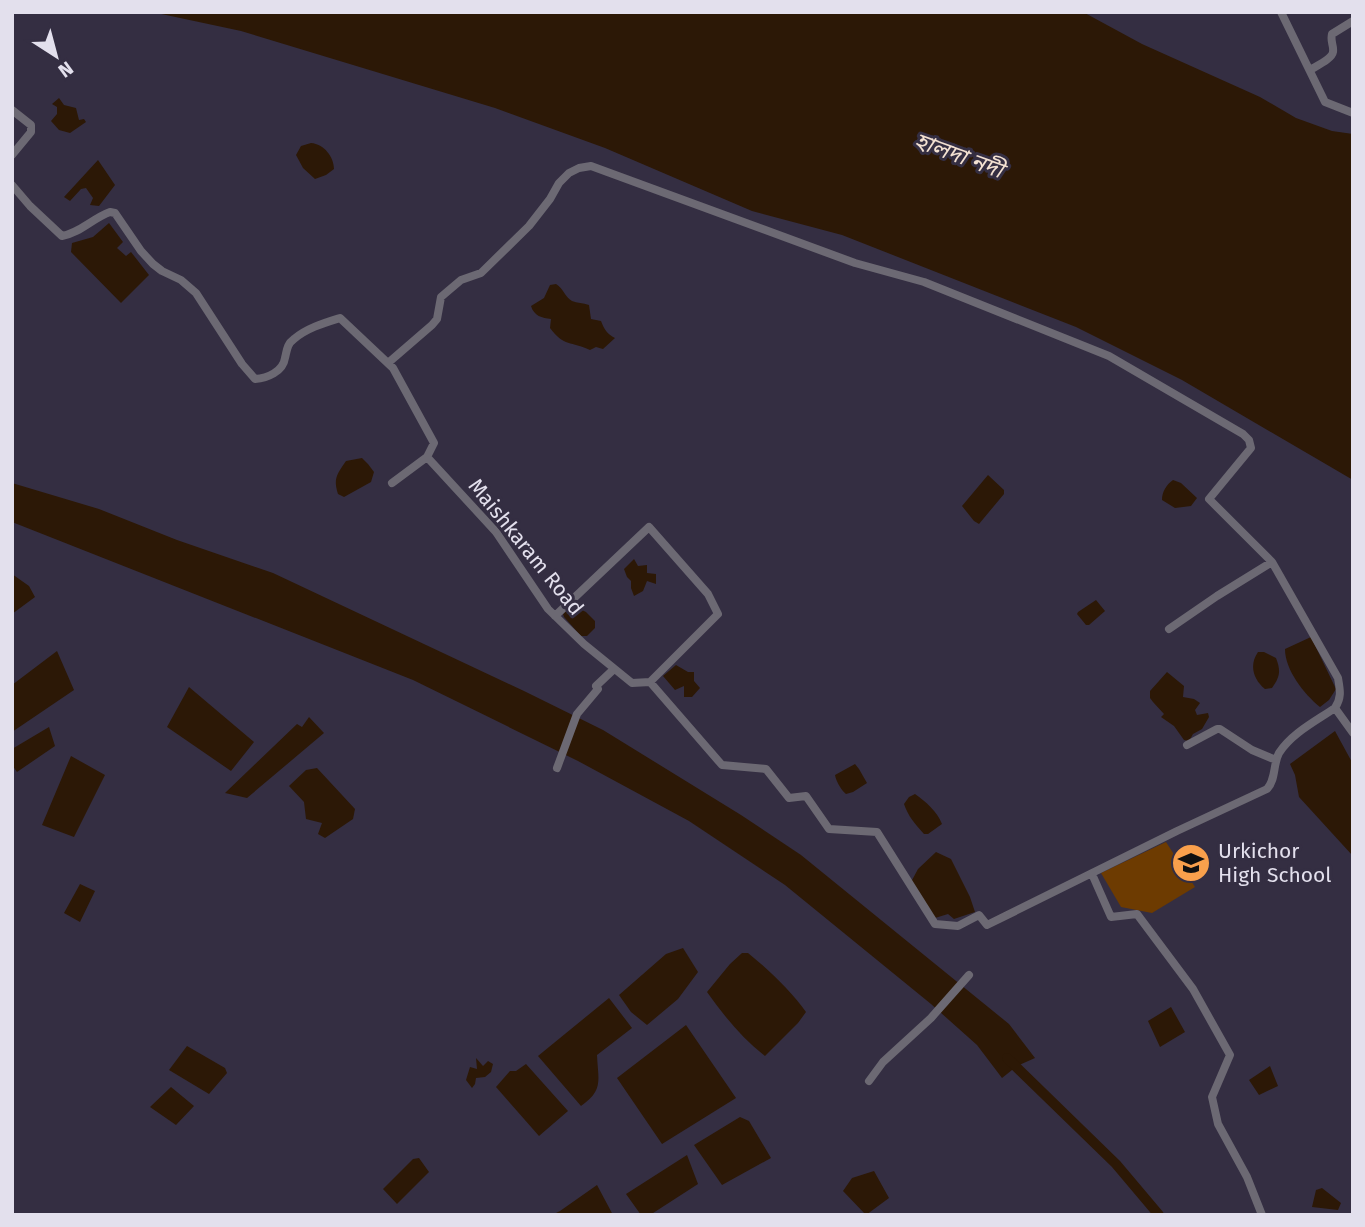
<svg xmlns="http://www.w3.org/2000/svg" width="1365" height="1227" viewBox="0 0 1365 1227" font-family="'Fira Sans','Noto Sans Bengali',sans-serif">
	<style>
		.green { fill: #6d3b01 }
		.water { fill: #2c1806 }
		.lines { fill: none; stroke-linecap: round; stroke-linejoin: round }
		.canal { stroke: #2c1806; stroke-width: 10 }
		.minor { stroke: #6c6973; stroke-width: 8 }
		.labels { text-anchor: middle; stroke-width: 6; stroke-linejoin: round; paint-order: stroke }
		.street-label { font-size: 21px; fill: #e3e0ed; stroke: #342e42 }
		.poi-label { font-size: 21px; fill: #e3e0ed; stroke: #342e42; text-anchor: start }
		.water-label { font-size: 23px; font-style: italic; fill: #f3e1d2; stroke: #342e42 }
	</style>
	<rect width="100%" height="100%" fill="#342e42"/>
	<path class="green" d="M 1166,842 L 1195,887 L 1152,913 L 1121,907 L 1101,873 Z"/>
	<path class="water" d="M 152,12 L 1083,12 L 1142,44 L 1260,97 L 1296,118 L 1332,131 L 1353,134 L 1353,480 L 1182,380 L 1076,327 L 842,235 L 752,211 L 605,148 L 495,108 L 241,31 Z
		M 59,98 L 64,105 L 76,108 L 79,120 L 84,119 L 86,122 L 70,133 L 59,130 L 51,121 L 57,114 L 57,107 L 52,104 Z
		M 311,143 C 324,144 334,157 334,169 L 326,175 L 315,179 L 303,168 L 296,155 L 301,146 Z
		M 98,160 L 115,185 L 99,206 L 90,205 L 93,198 L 86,188 L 81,189 L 70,201 L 64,197 Z
		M 109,223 L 123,242 L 117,248 L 126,256 L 131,252 L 149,275 L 121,303 L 71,252 L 72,243 L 93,237 Z
		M 556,284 C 563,288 565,297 572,301 C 577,303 583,303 589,305 L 591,319 L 601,321 C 604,329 607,334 615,338 L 603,349 L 596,347 L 590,350 C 571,341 564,347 550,328 L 551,319 C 542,318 534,316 531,306 L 544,298 L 550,285 Z
		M 362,458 L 368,464 L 374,472 L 371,482 L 344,497 L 338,494 C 333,479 337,474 346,461 Z
		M 988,475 L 1004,490 L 1004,494 L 979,524 L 974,521 L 962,506 Z
		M 1173,480 L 1181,483 L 1197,498 L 1191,506 L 1175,508 L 1162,500 C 1162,492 1166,485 1173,480 Z
		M 12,483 L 99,509 L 177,540 L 273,573 L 524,691 L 603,730 L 741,815 L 801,855 L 1009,1024 L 1035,1058 L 1017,1066 L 1002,1078 L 977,1045 L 931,1004 L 785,885 L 689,821 L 578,761 L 413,680 L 12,522 Z
		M 634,559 L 638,566 L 647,565 L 647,573 L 656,574 L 656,584 L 647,581 L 643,591 L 634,596 L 631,588 L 631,581 L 627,577 L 624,569 Z
		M 12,574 L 29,586 L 35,597 L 12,614 Z
		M 1096,600 L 1105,611 L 1089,625 L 1086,625 L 1077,614 L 1078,612 Z
		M 572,605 L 586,612 L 595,621 L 595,628 L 587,636 L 581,636 L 564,617 L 563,614 Z
		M 1311,637 L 1336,689 L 1329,700 L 1320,707 C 1304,694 1285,670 1285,649 Z
		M 57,651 L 74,690 L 12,732 L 12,685 Z
		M 1258,652 L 1264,652 L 1276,658 C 1281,671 1280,677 1272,688 L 1265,689 C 1253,679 1249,665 1258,652 Z
		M 676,665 L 688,672 L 694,672 L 694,681 L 700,688 L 692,697 L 684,697 L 684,686 L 675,690 L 663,676 Z
		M 1167,672 L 1184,686 L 1183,697 L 1194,699 L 1200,703 L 1195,710 L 1197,715 L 1208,713 L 1209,717 L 1202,729 L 1193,734 L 1189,741 L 1184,740 L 1174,726 L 1161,717 L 1164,714 L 1153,702 L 1150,698 L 1150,691 Z
		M 189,687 L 254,742 L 231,771 L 167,727 Z
		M 309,717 L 324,733 L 247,798 L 225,793 L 297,724 L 302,727 Z
		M 49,727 L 55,746 L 17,772 L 12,765 L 12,749 Z
		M 1335,731 L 1353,764 L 1352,855 L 1299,797 L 1295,775 L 1290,764 Z
		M 71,756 L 105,775 L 74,837 L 42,825 Z
		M 855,764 L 859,769 L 867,783 L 853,792 L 846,794 C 841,790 836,781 835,775 Z
		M 317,768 L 355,809 L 353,819 L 325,838 L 318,834 L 322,823 L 306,819 L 304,802 L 289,786 L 306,770 Z
		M 915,794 C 926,802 937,811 942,824 L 928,834 L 924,834 C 915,824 908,816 904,804 L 909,797 Z
		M 936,852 L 951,859 L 970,897 L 975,912 L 954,919 L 948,914 L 935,918 L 911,882 L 918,869 Z
		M 80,884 L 95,891 L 80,922 L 64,913 Z
		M 683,948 L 698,972 L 678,999 L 647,1025 L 631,1012 L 619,995 L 666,954 Z
		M 742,953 L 748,953 C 769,970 790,990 806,1012 L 798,1023 L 765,1056 C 742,1038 724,1016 707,992 L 730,964 Z
		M 609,998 L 632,1028 L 597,1055 C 598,1080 604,1090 581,1106 L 538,1056 Z
		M 1171,1007 L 1185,1032 L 1160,1047 L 1148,1021 Z
		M 686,1025 L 736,1098 L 662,1144 L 617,1078 Z
		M 187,1046 L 225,1068 L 227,1073 L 209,1094 L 169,1070 Z
		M 476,1058 L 483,1066 L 488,1061 L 493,1064 L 491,1072 L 485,1077 L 476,1078 L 475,1084 L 472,1088 L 466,1080 L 470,1067 L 477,1069 Z
		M 526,1064 L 568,1111 L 539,1136 L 496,1087 L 510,1071 L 516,1071 Z
		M 1270,1066 L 1278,1086 L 1259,1095 L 1249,1080 Z
		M 171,1087 L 194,1106 L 176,1125 L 150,1107 Z
		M 740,1117 L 749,1121 L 771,1158 L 722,1185 L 694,1145 Z
		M 687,1155 L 698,1184 L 650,1215 L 641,1215 L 626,1194 Z
		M 419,1158 L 429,1172 L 397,1204 L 383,1189 L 413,1159 Z
		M 874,1171 L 889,1198 L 866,1215 L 843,1191 L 852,1178 Z
		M 597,1185 L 613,1215 L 552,1215 L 560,1211 Z
		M 1322,1188 L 1341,1203 L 1338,1210 L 1312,1207 L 1316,1190 Z"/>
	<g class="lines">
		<path class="canal" d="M 1007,1058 L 1116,1164 L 1159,1215"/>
		<path class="minor" d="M 1281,12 L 1325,102 L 1353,113
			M 1310,70 C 1316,66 1332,59 1333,52 C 1334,45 1330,42 1332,34 L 1353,21
			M 12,110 L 31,125 L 31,132 L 12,155
			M 12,185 L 30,206 L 62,236 C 80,233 93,218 110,212 L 115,213 L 141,251 L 153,264 L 162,271 L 181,280 L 196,293 L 242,364 L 255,379 C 267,378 283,372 285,358 C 287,350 287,344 294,339 C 307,328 324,323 340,318 L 393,368 L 434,443 L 427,457 L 496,532 L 548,609 L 584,644 L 632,683 L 650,682 L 722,765 L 766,769 L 789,798 L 806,796 L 829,829 L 877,832 L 935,924 L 958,926 L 979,915 L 987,925 L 1177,831 L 1267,789 C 1276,780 1273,764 1279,753 C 1292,733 1316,721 1335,708 L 1353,733
			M 388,363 L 432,325 L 437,319 L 441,297 L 448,291 L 461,280 L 481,273 L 529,226 L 550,199 L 559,183 L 569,173 L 579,168 L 591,166 L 855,263 L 924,282 L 1109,356 L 1243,434 L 1249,440 L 1251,448 L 1209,499 L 1272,562
			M 392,483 L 427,457
			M 555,616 L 649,527 L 708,594 L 718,614 L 650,682
			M 1169,629 L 1217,596 L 1272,562 L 1338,678 C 1340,690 1342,697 1335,708
			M 1187,745 L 1217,729 L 1220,729 L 1252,750 L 1276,760
			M 557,768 L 577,714 L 598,689 L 596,686 L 614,669
			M 1092,874 L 1111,917 L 1137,914 L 1193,989 L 1230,1055 L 1212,1097 L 1218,1124 L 1247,1177 L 1262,1215
			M 869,1081 L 883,1062 L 931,1018 L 969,975"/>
	</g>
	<defs>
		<symbol id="school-disc" viewBox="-11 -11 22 22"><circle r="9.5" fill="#f9a04c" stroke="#342e42"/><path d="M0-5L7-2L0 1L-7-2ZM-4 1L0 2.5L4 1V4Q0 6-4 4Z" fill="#111"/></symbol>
	</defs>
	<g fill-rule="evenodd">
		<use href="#school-disc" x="1169" y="841" width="44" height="44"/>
	</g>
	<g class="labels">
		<g class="street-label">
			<text transform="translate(526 547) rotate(51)" y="7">Maishkaram Road</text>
		</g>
		<g class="poi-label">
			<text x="1218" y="858">Urkichor<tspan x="1218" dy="24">High School</tspan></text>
		</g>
		<g class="water-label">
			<text transform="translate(959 155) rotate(20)" y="8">হালদা নদী</text>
		</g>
	</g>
	<rect width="1365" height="1227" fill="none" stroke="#e3e0ed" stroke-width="28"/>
	<g transform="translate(56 56) rotate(144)" stroke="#342e42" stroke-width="5" paint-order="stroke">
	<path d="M0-5L12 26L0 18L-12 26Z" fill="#e3e0ed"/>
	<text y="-10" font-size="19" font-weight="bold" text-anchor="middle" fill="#e3e0ed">N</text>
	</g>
</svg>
